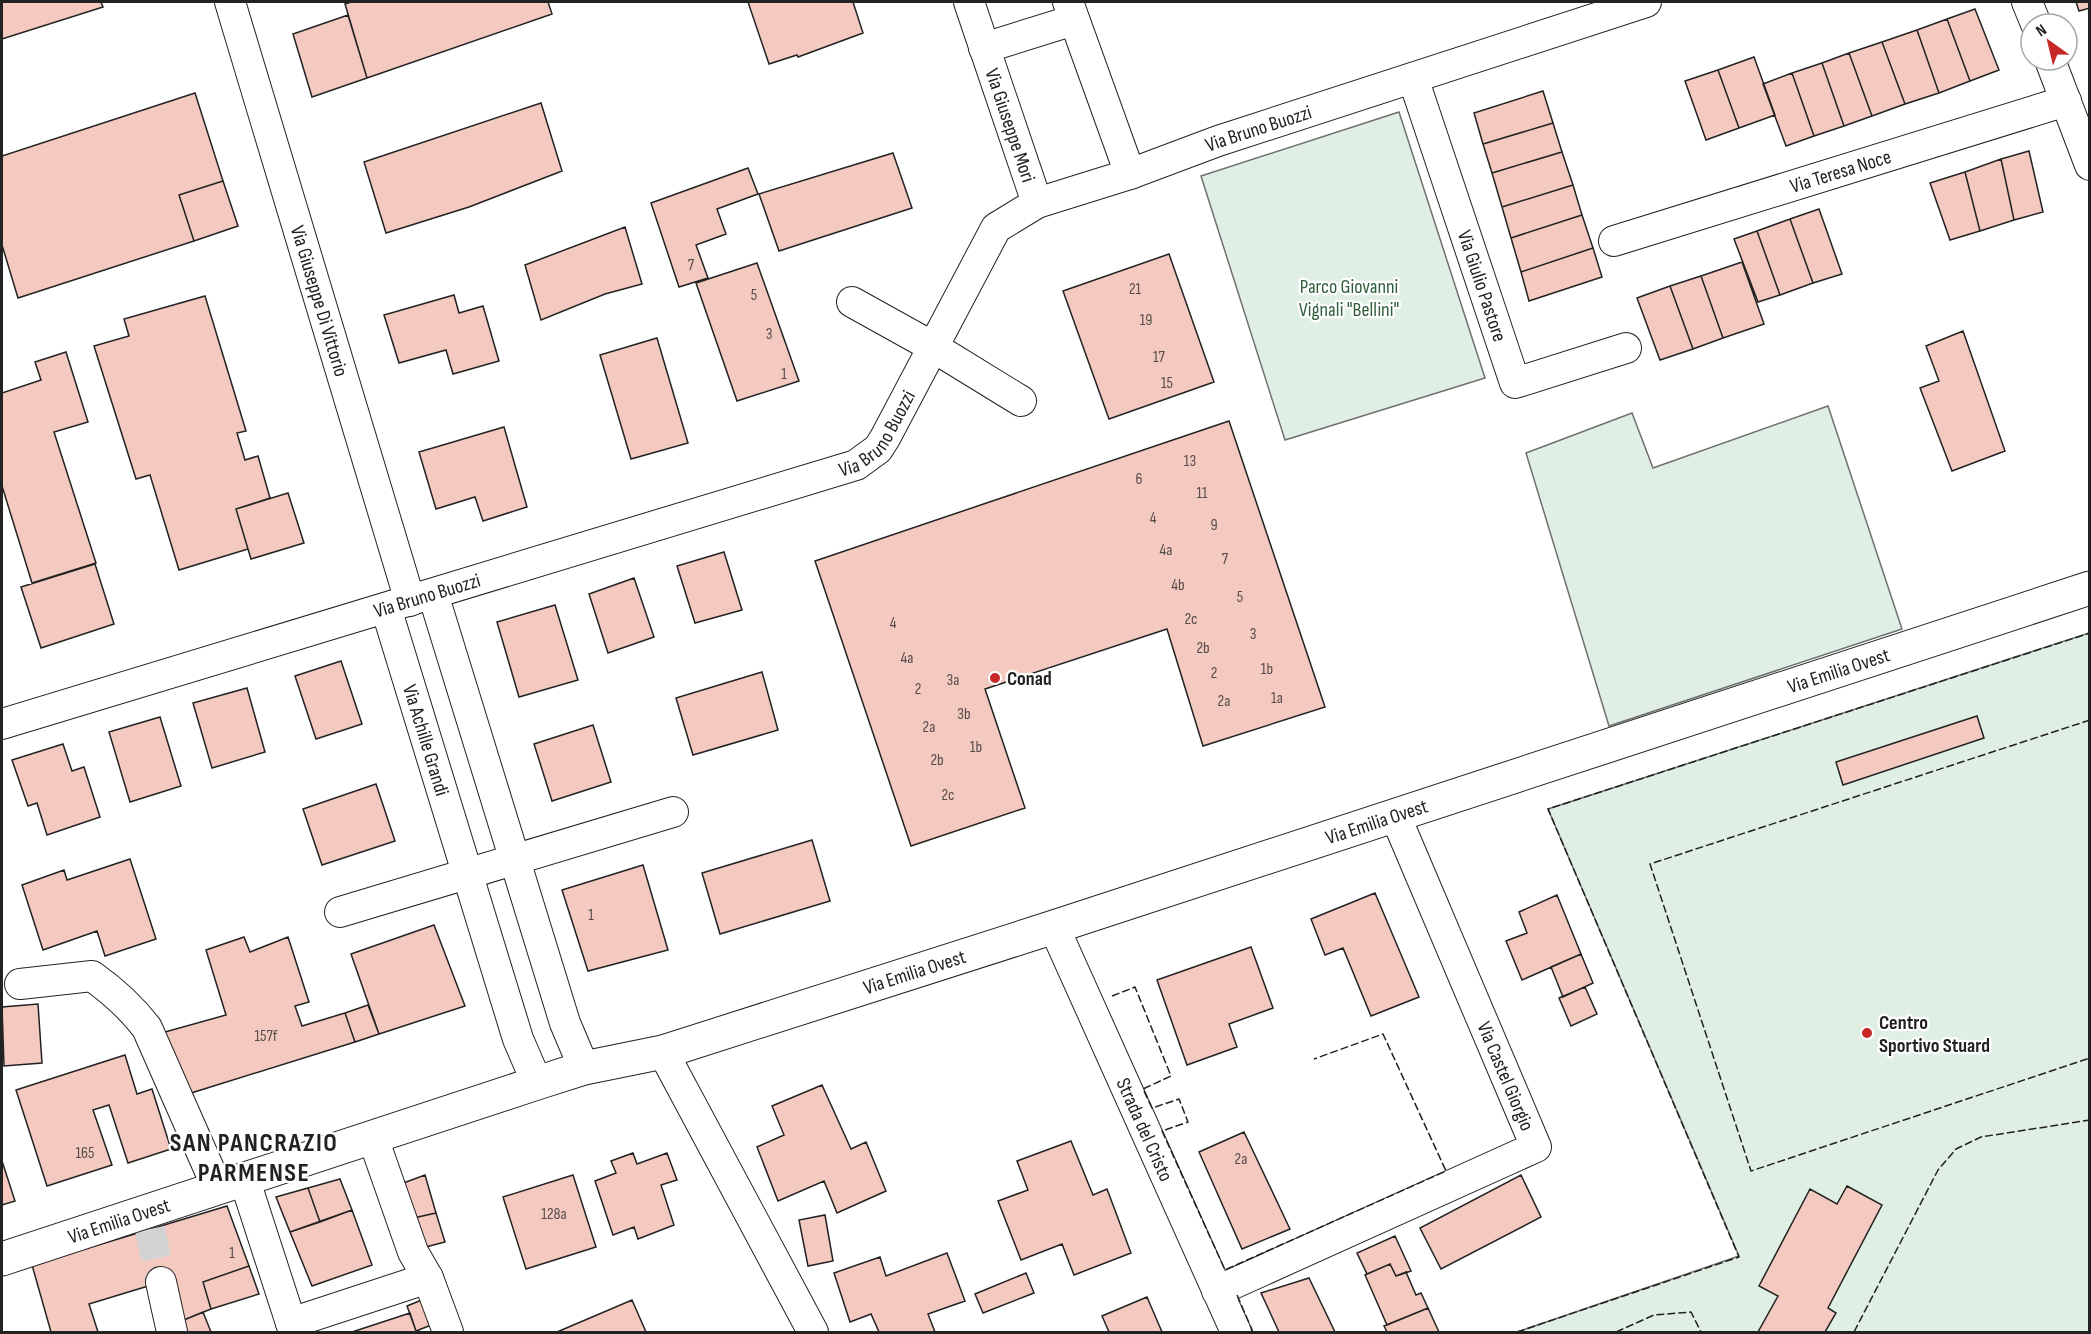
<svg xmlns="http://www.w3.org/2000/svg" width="2091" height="1334" viewBox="0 0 2091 1334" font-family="'Sofia Sans Condensed',sans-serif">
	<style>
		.green { fill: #e0efe3; stroke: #6f6f6f; stroke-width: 1.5 }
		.building { fill: #f3c9c0; stroke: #222; stroke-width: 1.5 }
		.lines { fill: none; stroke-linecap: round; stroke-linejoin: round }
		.minor-tunnel { stroke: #d3d3d3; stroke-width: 30; stroke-dasharray: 30 15; stroke-linecap: butt }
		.minor-casing { stroke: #222; stroke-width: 32 }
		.tertiary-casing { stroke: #222; stroke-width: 35 }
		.minor { stroke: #fff; stroke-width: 30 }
		.tertiary { stroke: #fff; stroke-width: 33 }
		.fence { stroke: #222; stroke-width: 1.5; stroke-dasharray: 8 3; stroke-linecap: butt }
		.poi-dot { fill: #c62828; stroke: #fff; stroke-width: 2 }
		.labels { text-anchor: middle; stroke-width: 4.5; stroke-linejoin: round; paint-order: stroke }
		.number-label { font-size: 16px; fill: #564c4a }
		.street-label { font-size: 20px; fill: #222; stroke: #fff }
		.park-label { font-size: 20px; fill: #2f5e38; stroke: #fff }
		.poi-label { font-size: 20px; font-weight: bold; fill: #222; stroke: #fff; text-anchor: start }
		.district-label { font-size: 26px; font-weight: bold; letter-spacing: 1.5px; fill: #222; stroke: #fff }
	</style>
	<rect width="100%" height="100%" fill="#fff"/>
	<path class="green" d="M 1399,112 L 1485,378 L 1285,440 L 1201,176 Z
		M 1828,406 L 1902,629 L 1609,726 L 1526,453 L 1632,413 L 1653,468 Z
		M 2089,633 L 2089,1332 L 1517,1332 L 1739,1256 L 1548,809 Z"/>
	<path class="building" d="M 2,2 L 101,2 L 103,7 L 2,39 Z
		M 351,2 L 548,2 L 552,14 L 367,78 L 345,4 Z
		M 748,2 L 853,2 L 863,33 L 798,57 L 797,55 L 769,64 Z
		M 2076,2 L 2090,2 L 2090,8 L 2079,11 Z
		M 1975,9 L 1999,70 L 1970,81 L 1947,19 Z
		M 348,15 L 367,78 L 312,97 L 293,34 Z
		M 1947,19 L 1970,81 L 1939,93 L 1917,30 Z
		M 1917,30 L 1939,93 L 1905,104 L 1882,42 Z
		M 1882,42 L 1905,104 L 1872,116 L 1849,53 Z
		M 1849,53 L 1872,116 L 1844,126 L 1822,63 Z
		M 1754,57 L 1775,115 L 1739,128 L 1718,70 Z
		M 1822,63 L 1844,126 L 1814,136 L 1792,73 Z
		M 1718,70 L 1739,128 L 1706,140 L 1685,81 Z
		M 1792,73 L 1814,136 L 1786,146 L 1763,84 Z
		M 1543,91 L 1553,123 L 1483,144 L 1474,113 Z
		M 195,93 L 223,181 L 179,195 L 194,241 L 18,298 L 2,245 L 2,156 Z
		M 541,103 L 562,171 L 469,207 L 386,233 L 364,162 Z
		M 1553,123 L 1562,152 L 1492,173 L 1483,144 Z
		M 2029,151 L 2043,212 L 2014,220 L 2001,159 Z
		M 1562,152 L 1573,185 L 1502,207 L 1492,173 Z
		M 893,153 L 912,208 L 779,251 L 759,194 Z
		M 2001,159 L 2014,220 L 1980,231 L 1965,172 Z
		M 748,168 L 758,194 L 717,209 L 726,234 L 696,245 L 708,278 L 679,287 L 651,203 Z
		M 1965,172 L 1980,231 L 1950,240 L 1930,183 Z
		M 223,181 L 238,226 L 194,241 L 179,195 Z
		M 1573,185 L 1582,215 L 1511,238 L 1502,207 Z
		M 1819,209 L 1842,274 L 1813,283 L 1790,219 Z
		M 1582,215 L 1593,248 L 1521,272 L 1511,238 Z
		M 1790,219 L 1813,283 L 1780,295 L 1757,231 Z
		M 625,227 L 642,284 L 605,294 L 541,320 L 525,265 Z
		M 1757,231 L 1780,295 L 1758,302 L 1734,239 Z
		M 1593,248 L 1602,277 L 1529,301 L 1521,272 Z
		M 1169,254 L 1214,382 L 1109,419 L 1063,291 Z
		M 1742,262 L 1764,324 L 1723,338 L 1701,276 Z
		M 757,263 L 799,381 L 737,401 L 696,283 Z
		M 1701,276 L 1723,338 L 1693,349 L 1670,286 Z
		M 1670,286 L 1693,349 L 1660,360 L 1637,298 Z
		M 454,295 L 459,313 L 483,306 L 499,361 L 453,374 L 446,350 L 399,363 L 384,315 Z
		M 205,296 L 246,431 L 237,433 L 245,460 L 258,456 L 270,498 L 236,509 L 248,549 L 179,570 L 150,475 L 136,479 L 94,346 L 129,336 L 124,319 Z
		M 1963,331 L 2005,451 L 1952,471 L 1920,388 L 1939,381 L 1926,346 Z
		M 657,338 L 688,443 L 631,459 L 600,355 Z
		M 66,352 L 88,422 L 54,432 L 96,563 L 32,583 L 2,486 L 2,393 L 41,380 L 35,362 Z
		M 1229,421 L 1325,707 L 1203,746 L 1167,629 L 985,689 L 1025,808 L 911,846 L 815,561 Z
		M 504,427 L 527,507 L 483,521 L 475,497 L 436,509 L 419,452 Z
		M 288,493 L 304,543 L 251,559 L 236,509 Z
		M 724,552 L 742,610 L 695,623 L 677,566 Z
		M 95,564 L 114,624 L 41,648 L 21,587 Z
		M 634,578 L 654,637 L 608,653 L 589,594 Z
		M 555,605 L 578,680 L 519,697 L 497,622 Z
		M 341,661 L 362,724 L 316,739 L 295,676 Z
		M 762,672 L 778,730 L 693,755 L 676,698 Z
		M 247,688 L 265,752 L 212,768 L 193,703 Z
		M 1977,716 L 1984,738 L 1843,785 L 1836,762 Z
		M 160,717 L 181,786 L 130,802 L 109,732 Z
		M 593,725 L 611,782 L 552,801 L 534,744 Z
		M 63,744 L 72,771 L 84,767 L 100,817 L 47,835 L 37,803 L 28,806 L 12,760 Z
		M 376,784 L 395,841 L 322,865 L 303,809 Z
		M 812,840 L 830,901 L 720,934 L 702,873 Z
		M 130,859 L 156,939 L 105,956 L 97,931 L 43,950 L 22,885 L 64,870 L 67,880 Z
		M 643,865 L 668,950 L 588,971 L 562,890 Z
		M 1375,893 L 1419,997 L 1371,1016 L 1343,948 L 1325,955 L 1311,919 Z
		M 1557,895 L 1581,954 L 1522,980 L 1506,941 L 1527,933 L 1519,912 Z
		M 434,925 L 465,1006 L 379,1034 L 351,954 Z
		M 244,937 L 250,952 L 288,937 L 309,1002 L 295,1006 L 302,1026 L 345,1013 L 355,1042 L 188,1094 L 165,1032 L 226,1015 L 206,950 Z
		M 1251,947 L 1273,1008 L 1229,1024 L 1237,1047 L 1187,1065 L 1157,980 Z
		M 1581,954 L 1593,983 L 1563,997 L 1551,967 Z
		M 1585,987 L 1597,1014 L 1571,1026 L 1559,998 Z
		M 38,1004 L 42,1063 L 4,1066 L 2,1007 Z
		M 368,1005 L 379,1034 L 355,1042 L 345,1013 Z
		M 125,1055 L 137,1094 L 152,1089 L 171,1149 L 128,1163 L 109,1105 L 93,1110 L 112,1165 L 47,1186 L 16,1090 Z
		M 822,1085 L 851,1149 L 866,1142 L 886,1191 L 837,1213 L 824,1181 L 778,1201 L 757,1147 L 784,1135 L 772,1106 Z
		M 1244,1132 L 1290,1229 L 1242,1249 L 1199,1152 Z
		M 1071,1141 L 1093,1195 L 1107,1189 L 1131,1253 L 1074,1275 L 1062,1244 L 1021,1260 L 998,1201 L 1028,1190 L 1017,1161 Z
		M 633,1153 L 637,1164 L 667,1153 L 677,1180 L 661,1185 L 674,1225 L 638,1239 L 634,1227 L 613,1235 L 595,1181 L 616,1173 L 611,1161 Z
		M 2,1161 L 15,1201 L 2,1205 Z
		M 425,1175 L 436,1213 L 409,1219 L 398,1185 Z
		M 573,1175 L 596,1247 L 526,1269 L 503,1197 Z
		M 1521,1175 L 1541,1217 L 1441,1269 L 1420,1228 Z
		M 340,1179 L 352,1210 L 320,1222 L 308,1188 Z
		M 1847,1186 L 1882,1205 L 1828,1308 L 1836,1313 L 1825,1332 L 1758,1332 L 1778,1296 L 1759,1286 L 1810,1189 L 1837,1204 Z
		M 308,1188 L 320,1222 L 290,1232 L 276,1197 Z
		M 227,1206 L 249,1266 L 203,1282 L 211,1309 L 179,1322 L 168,1280 L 89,1304 L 98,1332 L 51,1332 L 32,1265 Z
		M 352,1210 L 372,1265 L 312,1286 L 290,1232 Z
		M 436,1213 L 445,1242 L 418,1249 L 409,1219 Z
		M 825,1215 L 833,1261 L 808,1266 L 799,1220 Z
		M 1395,1236 L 1411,1271 L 1396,1276 L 1390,1264 L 1367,1274 L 1357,1253 Z
		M 947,1253 L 965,1301 L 928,1314 L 935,1332 L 879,1332 L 871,1314 L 850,1322 L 834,1273 L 880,1257 L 886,1276 Z
		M 1390,1264 L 1396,1276 L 1406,1272 L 1416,1295 L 1421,1293 L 1428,1308 L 1387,1325 L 1365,1275 Z
		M 249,1266 L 259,1294 L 211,1309 L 203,1282 Z
		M 1026,1273 L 1034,1293 L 983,1313 L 975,1294 Z
		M 1309,1278 L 1335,1332 L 1279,1332 L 1261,1293 Z
		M 429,1297 L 439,1322 L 416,1331 L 407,1306 Z
		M 1147,1297 L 1162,1332 L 1109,1332 L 1102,1316 Z
		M 632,1300 L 646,1332 L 557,1332 Z
		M 1428,1308 L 1439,1332 L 1387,1332 L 1384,1326 Z
		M 203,1312 L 211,1332 L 182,1332 L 179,1322 Z
		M 410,1313 L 416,1331 L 422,1332 L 352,1332 Z"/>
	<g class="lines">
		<path class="minor-tunnel" d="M 150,1229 L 161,1282"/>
		<defs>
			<g id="minor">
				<path id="s1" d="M 230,2 L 410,601"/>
				<path id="s2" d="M 969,2 L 1037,203"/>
				<path d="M 1068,2 L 1130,174"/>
				<path d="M 2027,2 L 2036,24"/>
				<path d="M 984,48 L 1074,20"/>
				<path d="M 2050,60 L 2090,165"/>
				<path id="s3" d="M 1413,78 L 1515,383 L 1626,348"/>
				<path id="s4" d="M 1614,241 L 2066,101"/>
				<path d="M 852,302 L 933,347 L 1021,401"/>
				<path d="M 433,594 L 565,1023 L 584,1068"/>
				<path id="s5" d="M 386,608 L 518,1039 L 537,1083"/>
				<path id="s6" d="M 2,724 L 856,465 L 878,449 L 885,438 L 996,228 L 1037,203 L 1130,174 L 1218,141 L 1646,2"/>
				<path d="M 340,912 L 673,812"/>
				<path id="s7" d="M 1054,927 L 1236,1332"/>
				<path d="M 20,984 L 92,976 C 113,991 131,1007 147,1028 L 217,1187"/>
				<path d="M 663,1052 L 813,1332"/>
				<path d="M 373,1138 L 413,1252 L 428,1278 L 448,1332"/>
				<path d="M 244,1178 L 291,1323"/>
				<path d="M 161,1282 L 172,1332"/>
				<path d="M 1217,1291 L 1536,1147 L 1395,815"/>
				<path d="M 294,1332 L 291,1323 L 428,1278"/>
			</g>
			<g id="tertiary">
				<path id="s8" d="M 2,1259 L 537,1083 L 584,1068 L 663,1052 L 1054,927 L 2090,588"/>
			</g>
		</defs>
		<use href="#minor" class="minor-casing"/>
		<use href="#tertiary" class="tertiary-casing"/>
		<use href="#minor" class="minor"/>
		<use href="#tertiary" class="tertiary"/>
		<path class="fence" d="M 2090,720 L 1650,864 L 1751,1171 L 2090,1058
			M 1112,996 L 1135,987 L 1171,1076 L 1143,1089 L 1152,1108 L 1179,1099 L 1188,1122 L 1162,1131 L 1225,1270 L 1446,1171 L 1383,1034 L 1314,1059
			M 1237,1295 L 1253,1332
			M 1517,1332 L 1739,1257 L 1548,809 L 2090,633
			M 1616,1332 L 1654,1315 L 1691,1312 L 1701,1332
			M 1854,1332 L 1938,1170 L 1956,1149 L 1981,1137 L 2090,1120"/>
	</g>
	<g class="poi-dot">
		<circle cx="995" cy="678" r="6"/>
		<circle cx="1867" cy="1033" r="6"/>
	</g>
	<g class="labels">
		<g class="number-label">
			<text x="691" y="270">7</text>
			<text x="1135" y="294">21</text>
			<text x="754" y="300">5</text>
			<text x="1146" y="325">19</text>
			<text x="769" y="339">3</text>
			<text x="1159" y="362">17</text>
			<text x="784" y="379">1</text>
			<text x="1167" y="388">15</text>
			<text x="1190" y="466">13</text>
			<text x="1139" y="484">6</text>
			<text x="1202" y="498">11</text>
			<text x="1153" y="523">4</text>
			<text x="1214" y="530">9</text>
			<text x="1166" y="555">4a</text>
			<text x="1225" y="564">7</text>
			<text x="1178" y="590">4b</text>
			<text x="1240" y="602">5</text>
			<text x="1191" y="624">2c</text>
			<text x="893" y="628">4</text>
			<text x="1253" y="639">3</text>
			<text x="1203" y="653">2b</text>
			<text x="907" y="663">4a</text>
			<text x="1267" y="674">1b</text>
			<text x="1214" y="678">2</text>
			<text x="953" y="685">3a</text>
			<text x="918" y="694">2</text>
			<text x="1277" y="703">1a</text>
			<text x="1224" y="706">2a</text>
			<text x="964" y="719">3b</text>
			<text x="929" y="732">2a</text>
			<text x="976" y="752">1b</text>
			<text x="937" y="765">2b</text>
			<text x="948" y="800">2c</text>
			<text x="591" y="920">1</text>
			<text x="266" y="1041">157f</text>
			<text x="85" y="1158">165</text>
			<text x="1241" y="1164">2a</text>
			<text x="554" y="1219">128a</text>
			<text x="232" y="1258">1</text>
		</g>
		<g class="street-label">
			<text dy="7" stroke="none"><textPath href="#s2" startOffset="130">Via Giuseppe Mori</textPath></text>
			<text dy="7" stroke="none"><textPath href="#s6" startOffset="1452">Via Bruno Buozzi</textPath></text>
			<text dy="7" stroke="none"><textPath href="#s4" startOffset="237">Via Teresa Noce</textPath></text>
			<text dy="7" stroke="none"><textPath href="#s3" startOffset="219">Via Giulio Pastore</textPath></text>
			<text dy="7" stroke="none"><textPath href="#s1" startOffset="312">Via Giuseppe Di Vittorio</textPath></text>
			<text dy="7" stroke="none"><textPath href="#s6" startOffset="930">Via Bruno Buozzi</textPath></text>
			<text dy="7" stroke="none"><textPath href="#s6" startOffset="444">Via Bruno Buozzi</textPath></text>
			<text dy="7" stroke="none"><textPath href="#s8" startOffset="1929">Via Emilia Ovest</textPath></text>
			<text dy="7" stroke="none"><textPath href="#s5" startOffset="138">Via Achille Grandi</textPath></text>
			<text dy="7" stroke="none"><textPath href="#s8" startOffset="1443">Via Emilia Ovest</textPath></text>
			<text dy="7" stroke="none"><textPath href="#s8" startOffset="957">Via Emilia Ovest</textPath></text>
			<text transform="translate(1506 1076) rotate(67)" y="7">Via Castel Giorgio</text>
			<text dy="7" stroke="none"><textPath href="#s7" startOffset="222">Strada del Cristo</textPath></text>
			<text dy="7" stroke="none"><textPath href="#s8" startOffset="123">Via Emilia Ovest</textPath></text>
		</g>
		<g class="park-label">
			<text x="1349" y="293">Parco Giovanni<tspan x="1349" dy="23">Vignali "Bellini"</tspan></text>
		</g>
		<g class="poi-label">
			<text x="1007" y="685">Conad</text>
			<text x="1879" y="1029">Centro<tspan x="1879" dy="23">Sportivo Stuard</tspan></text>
		</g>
		<g class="district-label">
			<text x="254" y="1151">SAN PANCRAZIO<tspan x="254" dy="30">PARMENSE</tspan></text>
		</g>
	</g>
	<rect width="2091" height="1334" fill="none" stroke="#222222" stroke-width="6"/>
	<g transform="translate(2049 42) rotate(326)"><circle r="28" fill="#ffffff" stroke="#a7a7a7" stroke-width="1.5"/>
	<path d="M0-4.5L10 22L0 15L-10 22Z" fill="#c62828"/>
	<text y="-9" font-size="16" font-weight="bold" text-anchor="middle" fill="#222222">N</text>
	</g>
</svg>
